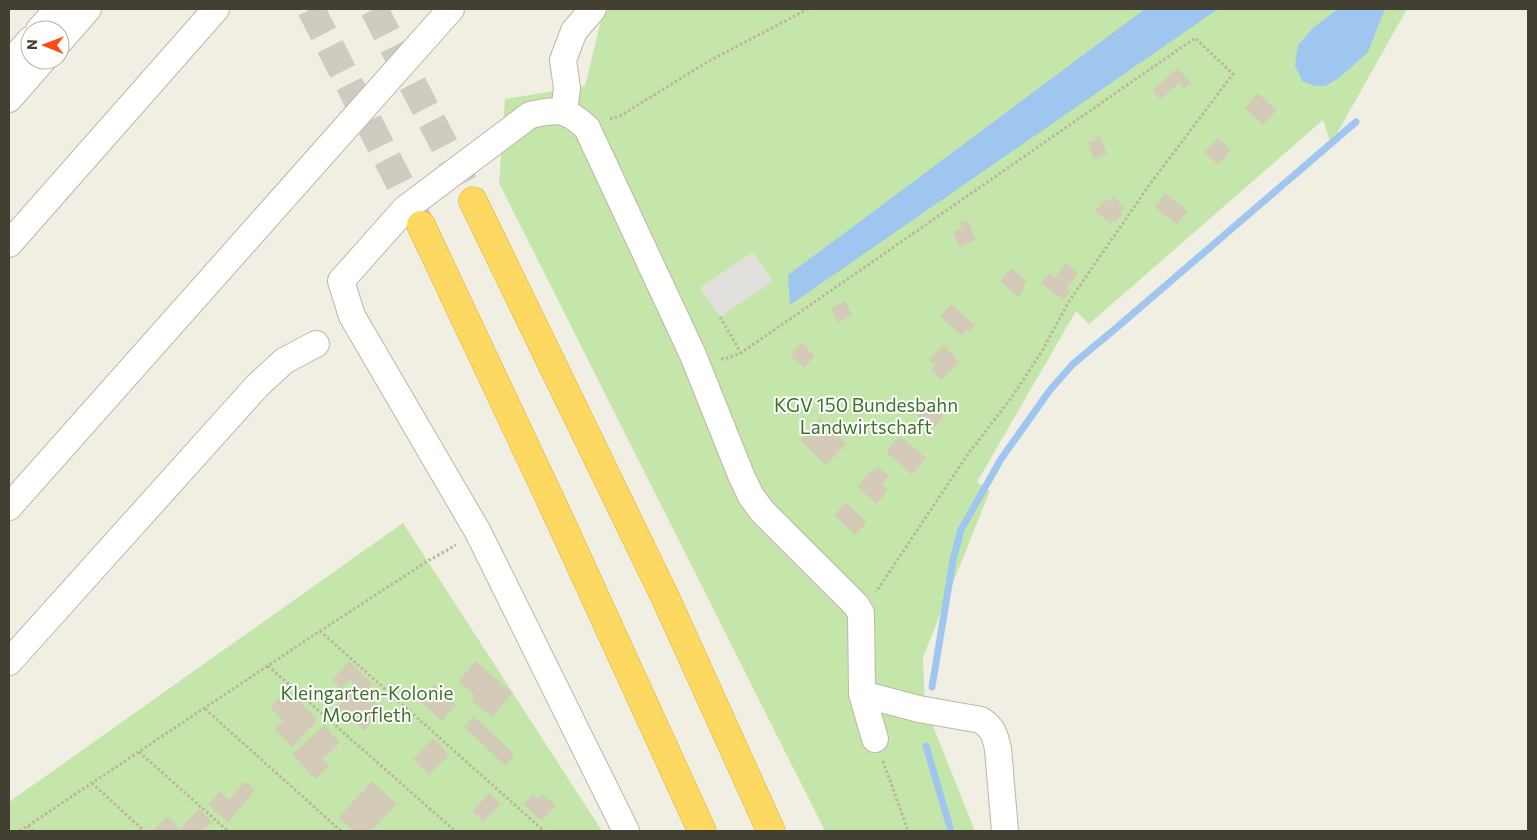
<svg xmlns="http://www.w3.org/2000/svg" width="1537" height="840" viewBox="0 0 1537 840" font-family="Commissioner,sans-serif">
	<style>
		.green { fill: #c5e6ab }
		.parking { fill: #e2e0dc }
		.water { fill: #9ec6ef }
		.lines { fill: none; stroke-linecap: round; stroke-linejoin: round }
		.stream { stroke: #9ec6ef; stroke-width: 7 }
		.building { fill: #d3cbb8 }
		.highway-tunnel { stroke: #ceccc0; stroke-width: 28; stroke-dasharray: 28 14; stroke-linecap: butt }
		.minor-casing { stroke: #bdb7a6; stroke-width: 28 }
		.highway-casing { stroke: #dcaf33; stroke-width: 29 }
		.path { stroke: #beb497; stroke-width: 3; stroke-dasharray: 2.5 2.5; stroke-linecap: butt }
		.minor { stroke: #fff; stroke-width: 26 }
		.highway { stroke: #fdd962; stroke-width: 28 }
		.labels { text-anchor: middle; stroke-width: 4; stroke-linejoin: round; paint-order: stroke }
		.park-label { font-size: 19px; fill: #3d7428; stroke: #fff }
	</style>
	<rect width="100%" height="100%" fill="#f1efe3"/>
	<path class="green" d="M 609,9 L 1407,9 L 1331,144 L 1323,120 L 1089,324 L 1076,311 L 977,482 L 990,491 L 923,657 L 925,706 L 975,831 L 825,831 L 499,183 L 505,99 L 585,86 L 602,16 Z
		M 403,523 L 602,831 L 9,831 L 9,802 Z"/>
	<path class="parking" d="M 753,252 L 773,281 L 720,317 L 700,288 Z"/>
	<path class="water" d="M 1145,9 L 1218,9 L 790,305 L 788,275 Z
		M 1338,9 L 1385,9 L 1368,52 L 1339,78 L 1325,86 L 1315,86 L 1302,81 L 1295,65 L 1298,45 L 1314,27 Z"/>
	<g class="lines">
		<path class="stream" d="M 932,687 L 953,560 L 961,530 L 1001,459 L 1050,390 L 1073,364 L 1115,329 L 1356,122
			M 926,746 L 951,831"/>
	</g>
	<path class="building" d="M 1178,68 L 1191,83 L 1184,89 L 1179,83 L 1160,100 L 1152,90 Z
		M 1258,93 L 1277,110 L 1263,125 L 1245,108 Z
		M 1100,135 L 1107,154 L 1094,159 L 1088,143 L 1096,140 L 1095,137 Z
		M 1218,138 L 1232,150 L 1218,165 L 1204,152 Z
		M 1165,193 L 1188,211 L 1177,225 L 1155,207 Z
		M 1113,196 L 1125,208 L 1120,213 L 1122,214 L 1115,223 L 1113,221 L 1110,224 L 1095,211 L 1105,200 L 1107,202 Z
		M 967,220 L 976,240 L 959,247 L 953,232 L 962,228 L 959,223 Z
		M 1066,263 L 1078,273 L 1066,288 L 1070,291 L 1063,300 L 1041,283 L 1049,273 L 1055,277 Z
		M 1012,268 L 1027,281 L 1022,287 L 1025,289 L 1018,297 L 1000,281 Z
		M 845,301 L 852,315 L 838,323 L 831,308 Z
		M 951,304 L 975,325 L 969,332 L 967,330 L 962,336 L 940,316 Z
		M 802,343 L 815,356 L 804,368 L 790,355 Z
		M 944,345 L 960,362 L 941,380 L 931,369 L 935,365 L 929,360 Z
		M 924,404 L 927,407 L 930,404 L 944,416 L 933,429 L 915,414 Z
		M 820,418 L 847,443 L 826,465 L 800,440 Z
		M 900,436 L 926,458 L 912,475 L 886,452 Z
		M 878,467 L 889,476 L 882,485 L 888,490 L 877,504 L 857,487 L 872,469 L 875,471 Z
		M 846,502 L 867,522 L 855,535 L 834,515 Z
		M 349,661 L 373,684 L 364,693 L 382,708 L 364,731 L 337,708 L 356,686 L 350,680 L 341,689 L 332,680 Z
		M 475,661 L 513,693 L 492,717 L 472,701 L 474,695 L 458,682 Z
		M 434,684 L 456,705 L 442,721 L 419,700 Z
		M 288,690 L 318,720 L 292,747 L 274,729 L 283,721 L 270,707 Z
		M 474,716 L 515,755 L 505,766 L 464,727 Z
		M 325,725 L 340,743 L 322,759 L 329,766 L 315,779 L 292,754 Z
		M 433,738 L 449,755 L 429,775 L 413,759 Z
		M 245,781 L 256,790 L 228,822 L 208,805 L 220,791 L 229,800 Z
		M 372,781 L 397,804 L 371,831 L 353,831 L 338,818 Z
		M 489,793 L 501,804 L 483,822 L 472,811 Z
		M 533,794 L 538,799 L 543,794 L 556,806 L 541,821 L 523,804 Z
		M 199,809 L 212,822 L 202,831 L 152,831 L 167,816 L 180,829 Z"/>
	<g class="lines">
		<path class="highway-tunnel" d="M 311,9 L 421,225
			M 374,9 L 473,201"/>
		<defs>
			<path id="minor" d="M 39,30 L 58,9
				M 60,41 L 88,9
				M 9,64 L 30,40
				M 9,99 L 43,60
				M 564,112 L 567,88 L 563,60 L 574,31 L 593,9
				M 9,244 L 216,9
				M 9,507 L 451,9
				M 9,662 L 257,386 L 284,361 L 316,344
				M 862,694 L 919,709 L 981,720 C 993,728 995,735 998,749 L 1005,831
				M 626,831 L 478,532 L 352,316 L 341,281 L 405,209 L 530,115 C 558,109 566,108 587,128 L 693,355 L 741,475 L 751,496 L 762,511 L 856,605 L 861,613 L 862,694 L 875,739"/>
			<path id="highway" d="M 473,201 L 666,599 L 771,831
				M 421,225 L 558,516 L 702,831"/>
		</defs>
		<use href="#minor" class="minor-casing"/>
		<use href="#highway" class="highway-casing"/>
		<path class="path" d="M 610,119 L 620,116 L 709,61 L 808,9
			M 720,317 L 741,353
			M 721,359 L 725,359 L 741,353 L 1195,38 L 1233,74 L 1150,184 L 1068,303 L 1042,351 L 1012,397 L 968,454 L 876,592
			M 320,631 L 544,831
			M 268,666 L 455,831
			M 205,709 L 341,831
			M 139,752 L 228,831
			M 883,761 L 908,831
			M 92,783 L 144,831
			M 28,826 L 33,831
			M 20,831 L 320,631 L 426,562 L 456,545"/>
		<use href="#minor" class="minor"/>
		<use href="#highway" class="highway"/>
	</g>
	<g class="labels">
		<g class="park-label">
			<text x="866" y="412">KGV 150 Bundesbahn<tspan x="866" dy="22">Landwirtschaft</tspan></text>
			<text x="367" y="700">Kleingarten-Kolonie<tspan x="367" dy="22">Moorfleth</tspan></text>
		</g>
	</g>
	<rect width="1537" height="840" fill="none" stroke="#433f33" stroke-width="20"/>
	<g transform="translate(45 45) rotate(271)"><circle r="24" fill="#ffffff" stroke="#b4b2ad"/>
	<path d="M0-4L9 19L0 12L-9 19Z" fill="#f94d13"/>
	<text y="-8" font-size="14" font-weight="bold" text-anchor="middle" fill="#433f33">N</text>
	</g>
</svg>
